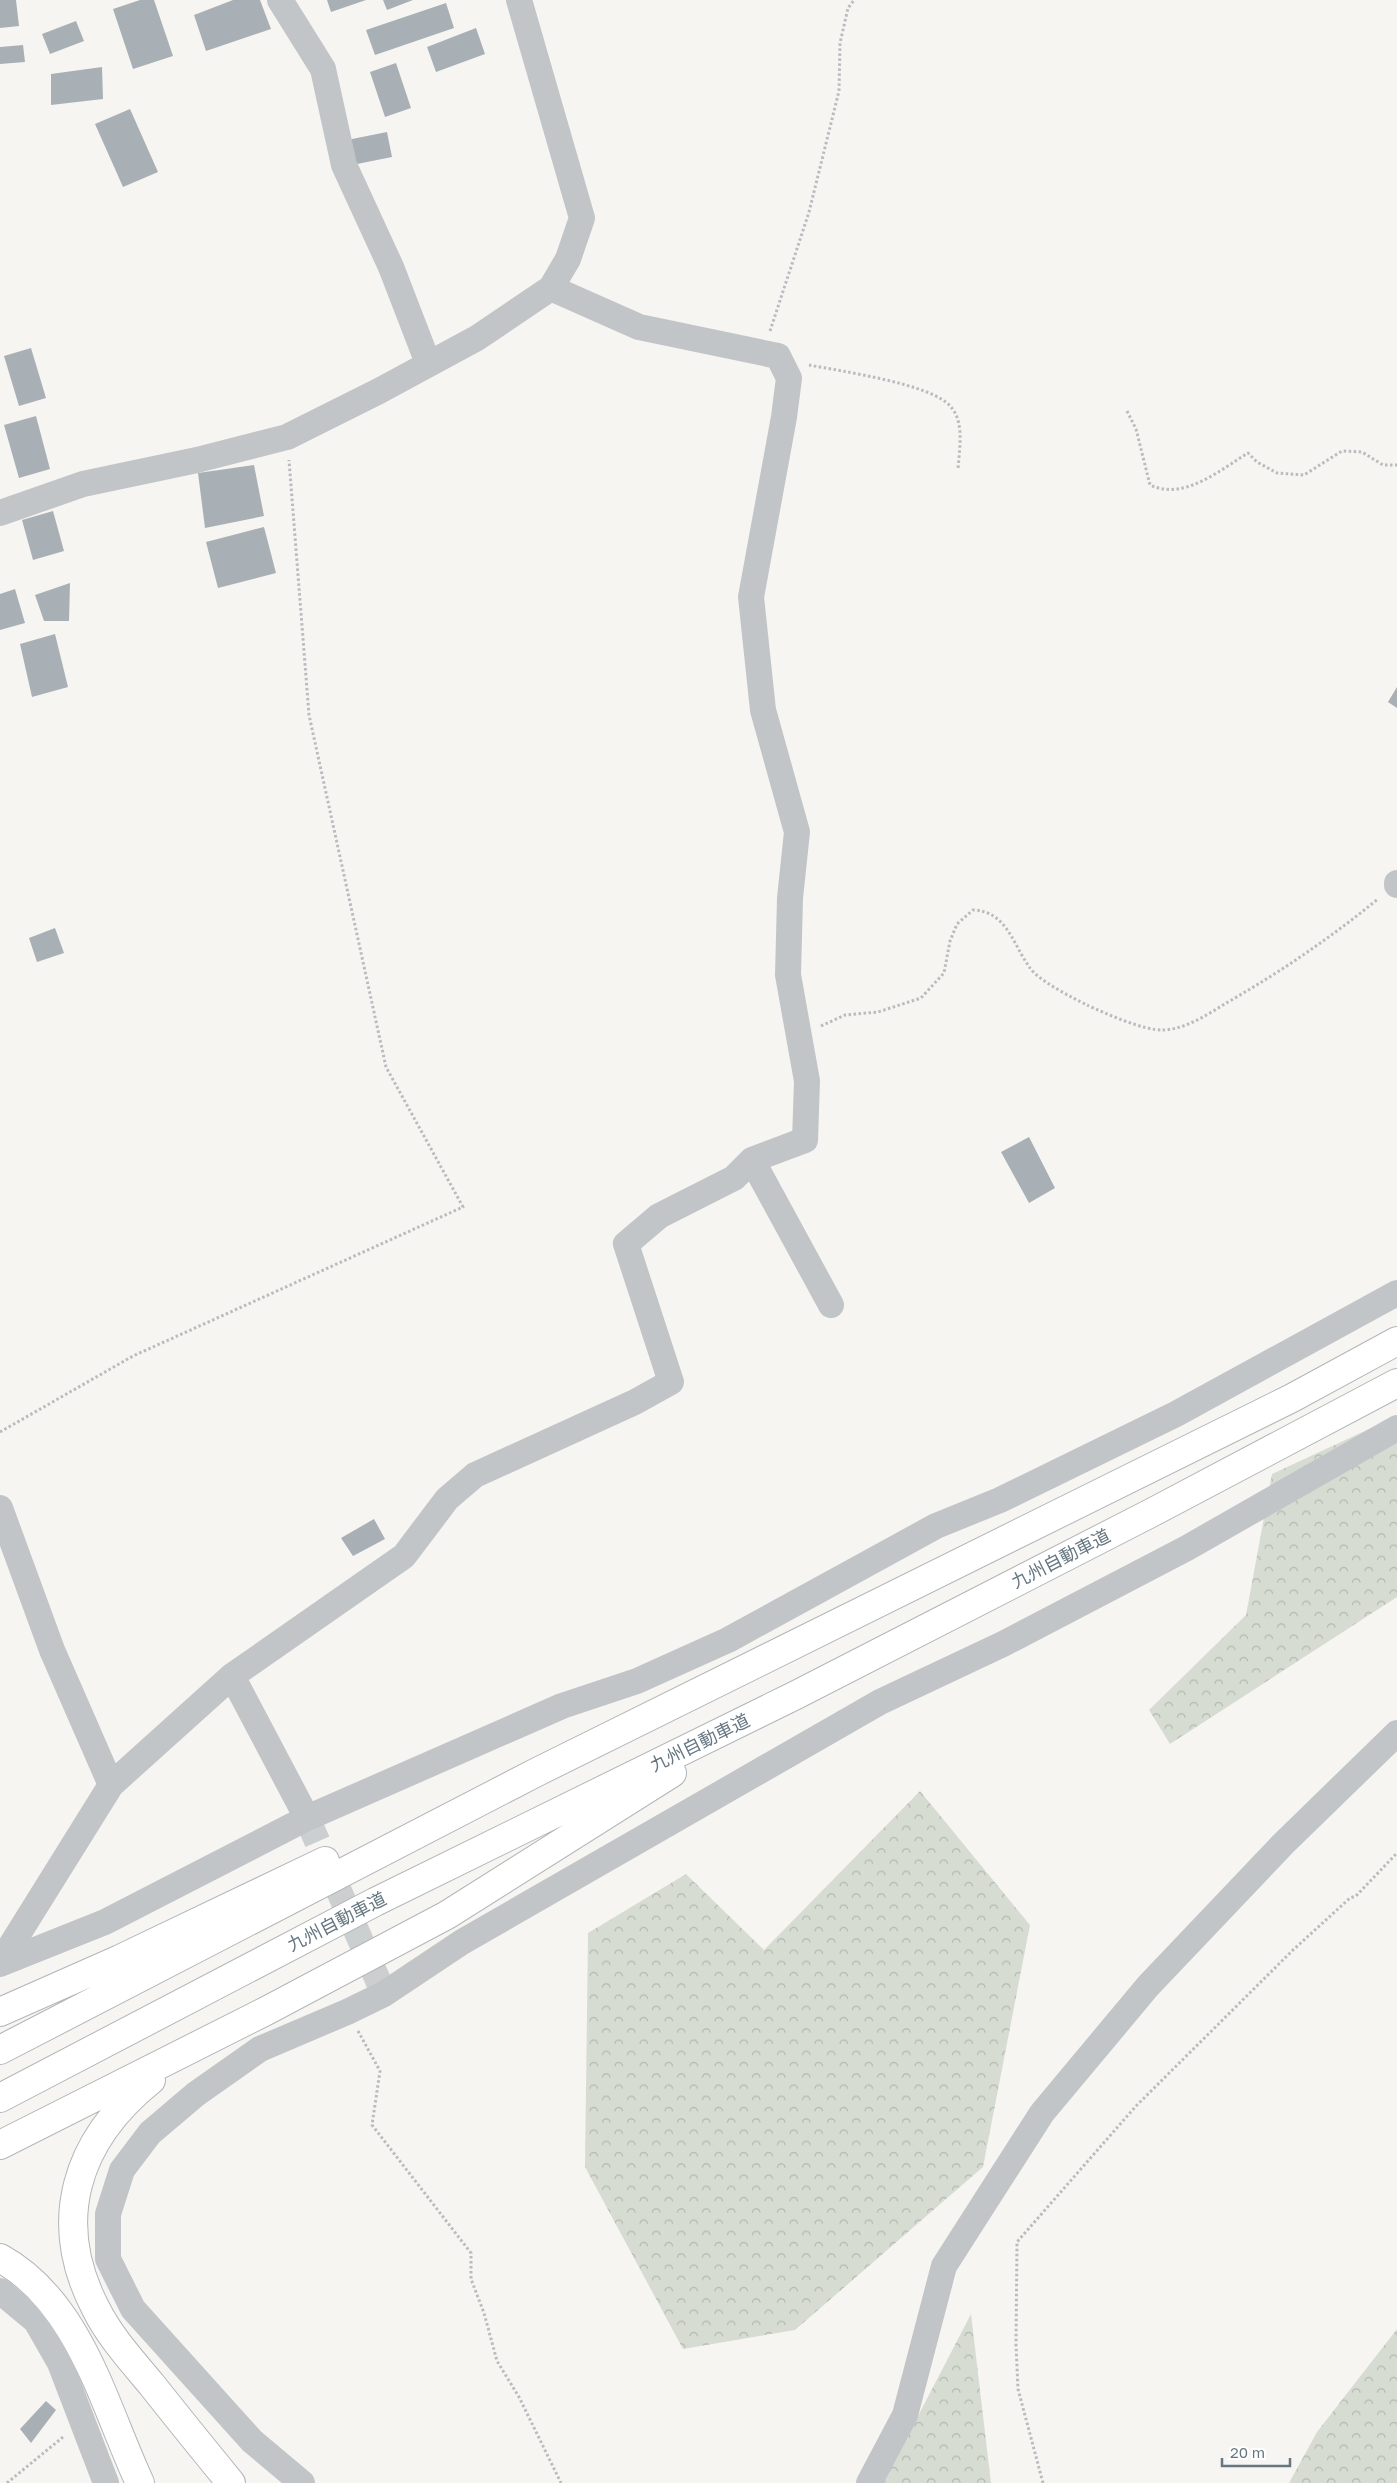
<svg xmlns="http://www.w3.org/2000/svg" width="1397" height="2483" viewBox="0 0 1397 2483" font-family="'Golos Text','Noto Sans JP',sans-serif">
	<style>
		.forest { fill: url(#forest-crowns) }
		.building { fill: #a8b0b5 }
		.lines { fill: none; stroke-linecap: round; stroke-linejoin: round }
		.street-tunnel { stroke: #cbcfd0; stroke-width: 26; stroke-dasharray: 26 13; stroke-linecap: butt }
		.highway-casing { stroke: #b2b6b9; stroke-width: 30 }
		.path { stroke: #b9bcbe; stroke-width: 3; stroke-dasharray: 2.5 2.5; stroke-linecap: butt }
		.street { stroke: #c1c5c8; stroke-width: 26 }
		.highway { stroke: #fff; stroke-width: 28 }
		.labels { text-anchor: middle; stroke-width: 5; stroke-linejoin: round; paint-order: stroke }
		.street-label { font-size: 18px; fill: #667782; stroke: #fff }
	</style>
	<defs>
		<pattern id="forest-crowns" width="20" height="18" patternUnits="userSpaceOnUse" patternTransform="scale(1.25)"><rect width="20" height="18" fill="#d7dcd3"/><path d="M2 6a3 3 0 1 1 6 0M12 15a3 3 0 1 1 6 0" fill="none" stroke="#b2b7b1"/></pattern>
	</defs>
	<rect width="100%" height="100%" fill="#f6f5f2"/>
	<path class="forest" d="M 1397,1416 L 1397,1597 L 1170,1744 L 1149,1710 L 1246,1615 L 1272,1474 Z
		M 920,1791 L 1030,1925 L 983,2167 L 795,2330 L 683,2349 L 585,2167 L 588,1933 L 686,1874 L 764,1950 Z
		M 971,2314 L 991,2483 L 882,2483 L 893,2464 Z
		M 1397,2329 L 1397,2483 L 1289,2483 L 1317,2432 Z"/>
	<path class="building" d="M 0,0 L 16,0 L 19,26 L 0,28 Z
		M 140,0 L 154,0 L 173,56 L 133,69 L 113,9 Z
		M 233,0 L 260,0 L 271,29 L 206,51 L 194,15 Z
		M 327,0 L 366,0 L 331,12 Z
		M 383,0 L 413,0 L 387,10 Z
		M 446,3 L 454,28 L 375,55 L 366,30 Z
		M 76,21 L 84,41 L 50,54 L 42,34 Z
		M 476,28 L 485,54 L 436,72 L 427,47 Z
		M 23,45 L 25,62 L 0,64 L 0,47 Z
		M 396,63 L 411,108 L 385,117 L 370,72 Z
		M 102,67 L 103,99 L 51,105 L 51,74 Z
		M 130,109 L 158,172 L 123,187 L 95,124 Z
		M 387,132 L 392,157 L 352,165 L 347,140 Z
		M 31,348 L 46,398 L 19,406 L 4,356 Z
		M 36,416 L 50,469 L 19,478 L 4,425 Z
		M 254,465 L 264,516 L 205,528 L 198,473 Z
		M 53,511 L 64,551 L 33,560 L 22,520 Z
		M 264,527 L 276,573 L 218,588 L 206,542 Z
		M 70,583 L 69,621 L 44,621 L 35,595 Z
		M 15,589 L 25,623 L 0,630 L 0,594 Z
		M 55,634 L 68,687 L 32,697 L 20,644 Z
		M 1397,687 L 1397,708 L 1388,702 Z
		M 55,928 L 64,953 L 37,962 L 29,938 Z
		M 1029,1137 L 1055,1188 L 1029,1203 L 1001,1152 Z
		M 374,1519 L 385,1539 L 353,1556 L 341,1538 Z
		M 46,2401 L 56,2410 L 31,2443 L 20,2429 Z"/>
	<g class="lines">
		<path class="street-tunnel" d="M 307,1818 L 384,1994"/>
		<defs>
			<path id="highway" d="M 0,2012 L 120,1959 L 325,1861
				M 0,2050 L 537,1772 L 1292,1398 L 1397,1341
				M 151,2080 C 76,2140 50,2221 96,2309 C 110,2337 132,2361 152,2385 C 178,2418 204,2450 231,2483
				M 0,2098 L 375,1902 L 796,1695 L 1151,1513 L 1397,1383
				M 0,2145 L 266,2011 L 447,1915 L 672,1773
				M 0,2258 C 80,2302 104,2406 140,2483"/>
		</defs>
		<use href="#highway" class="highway-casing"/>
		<path class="path" d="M 770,331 L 809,212 L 839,91 L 840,43 L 848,8 L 854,0
			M 809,365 C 840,371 933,384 951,407 C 965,423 959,450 958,470
			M 1127,411 L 1136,429 L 1150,485 C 1184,501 1220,470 1248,453 L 1257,462 L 1277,473 L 1304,475 L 1342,451 L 1362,452 L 1383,465 L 1397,465
			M 821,1026 L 845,1015 L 878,1012 L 921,998 L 944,973 L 950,941 L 957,924 L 973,910 C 1007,911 1013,945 1030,968 C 1039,981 1073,998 1087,1005 C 1104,1013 1145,1031 1163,1030 C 1187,1029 1208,1014 1228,1002 C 1282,971 1330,938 1378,899
			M 0,1432 L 133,1356 L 463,1207 L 386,1067 L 309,715 L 289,460
			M 358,2031 L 380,2071 L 372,2125 L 471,2253 L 471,2279 L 484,2313 L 497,2361 L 519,2397 L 561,2483
			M 7,2483 L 63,2437
			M 1043,2483 L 1018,2389 L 1016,2345 L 1017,2242 L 1136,2106 L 1293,1950 L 1350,1898 L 1356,1896 L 1397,1853"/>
		<path class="street" d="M 280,0 L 323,69 L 344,165 L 391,267 L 428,363
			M 519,0 L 582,218 L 568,259 L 551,288
			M 0,513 L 83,484 L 197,460 L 287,437 L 379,391 L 477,338 L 551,288 L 639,327 L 778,356 L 789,378 L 784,417 L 751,597 L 763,710 L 797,832 L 790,898 L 788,975 L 807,1081 L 805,1140 L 752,1160 L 734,1178 L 659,1216 L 626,1244 L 671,1382 L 635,1402 L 475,1475 L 447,1499 L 404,1556 L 232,1676 L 111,1785 L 0,1963
			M 1397,883 L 1397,885
			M 752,1160 L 831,1305
			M 0,1508 L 52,1650 L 111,1785
			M 232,1676 L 307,1818
			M 0,1964 L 105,1922 L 307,1818 L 562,1706 L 637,1681 L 728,1640 L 936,1526 L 1000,1500 L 1176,1414 L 1397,1293
			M 0,2291 L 36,2321 L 60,2363 L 106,2483
			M 302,2483 L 252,2441 L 133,2309 L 108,2259 L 108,2214 L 122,2170 L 150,2133 L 196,2094 L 260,2049 L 347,2012 L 384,1994 L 462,1942 L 880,1702 L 1003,1644 L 1187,1548 L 1397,1428
			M 869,2483 L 905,2415 L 944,2266 L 1042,2113 L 1148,1986 L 1283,1844 L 1397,1733"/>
		<use href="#highway" class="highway"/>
	</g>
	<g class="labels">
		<g class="street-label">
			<text transform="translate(1061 1559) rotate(-27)" y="6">九州自動車道</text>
			<text transform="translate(700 1743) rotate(-26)" y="6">九州自動車道</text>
			<text transform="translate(337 1922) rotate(-27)" y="6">九州自動車道</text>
		</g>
	</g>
	<path d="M1222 2458v8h68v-8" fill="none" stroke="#667782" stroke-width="2.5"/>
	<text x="1230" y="2458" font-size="15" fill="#667782" stroke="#ffffff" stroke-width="4" paint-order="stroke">20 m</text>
</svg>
